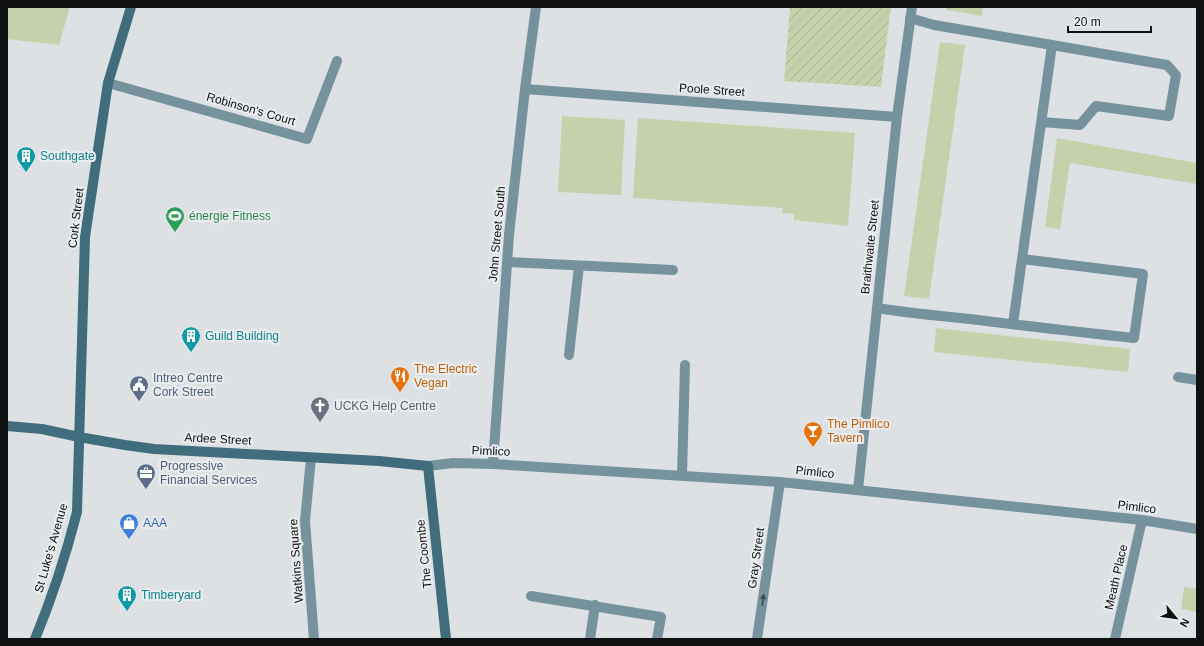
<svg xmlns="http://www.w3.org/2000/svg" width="1204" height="646" viewBox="0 0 1204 646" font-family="Helvetica,sans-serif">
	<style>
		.green { fill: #c6d1ab }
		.garden { fill: url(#garden-furrows) }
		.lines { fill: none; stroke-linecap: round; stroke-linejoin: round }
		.lane { stroke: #76939d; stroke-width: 10 }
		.street { stroke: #76939d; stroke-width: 10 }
		.secondary { stroke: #406d7b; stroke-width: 10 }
		.oneway { fill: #3d4b50 }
		.labels { text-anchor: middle; stroke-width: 4; stroke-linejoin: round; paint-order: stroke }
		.street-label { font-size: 12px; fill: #0f1011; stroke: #ebeef1 }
		.culture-label { font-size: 12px; fill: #0d838f; stroke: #ebeef1; text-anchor: start }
		.leisure-label { font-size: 12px; fill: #27864d; stroke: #ebeef1; text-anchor: start }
		.food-label { font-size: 12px; fill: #c56008; stroke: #ebeef1; text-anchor: start }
		.service-label { font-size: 12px; fill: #4e5e75; stroke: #ebeef1; text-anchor: start }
		.worship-label { font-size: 12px; fill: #5b616d; stroke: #ebeef1; text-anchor: start }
		.shop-label { font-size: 12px; fill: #366cbe; stroke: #ebeef1; text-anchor: start }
	</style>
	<defs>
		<pattern id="garden-furrows" width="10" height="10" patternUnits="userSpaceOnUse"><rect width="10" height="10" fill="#c6d1ab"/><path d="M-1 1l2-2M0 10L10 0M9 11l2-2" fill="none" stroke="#a9b292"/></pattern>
	</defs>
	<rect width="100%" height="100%" fill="#dee1e4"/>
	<path class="green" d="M 7,7 L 70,7 L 59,45 L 7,39 Z
		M 946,7 L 983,7 L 982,16 L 946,10 Z
		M 940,42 L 965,45 L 929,299 L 904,296 Z
		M 562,116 L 625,120 L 621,195 L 558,192 Z
		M 638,118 L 855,133 L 848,226 L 794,220 L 794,214 L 782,213 L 783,208 L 633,198 Z
		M 1057,138 L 1197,163 L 1197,184 L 1070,163 L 1060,229 L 1045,227 Z
		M 936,328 L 1130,349 L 1128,372 L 934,352 Z
		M 1184,587 L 1197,589 L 1197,612 L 1181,609 Z"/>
	<path class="garden" d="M 790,7 L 891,7 L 881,87 L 784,81 Z"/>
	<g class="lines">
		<path class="lane" d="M 910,18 L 934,25 L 1052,45
			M 1022,259 L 1052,45 L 1167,65 L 1176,75 L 1169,116 L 1096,106 L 1080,125 L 1042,122
			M 877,308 C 908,313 939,316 970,319 C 1025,326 1080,332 1134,338 L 1143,274 L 1022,259 L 1013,324
			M 569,355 L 579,266"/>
		<path class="street" d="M 108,83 L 307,139 L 337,61
			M 525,89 L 897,117
			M 507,262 L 673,270
			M 1178,377 L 1197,380
			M 311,458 L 305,521 L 314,639
			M 493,464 L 509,235 L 525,89 L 536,7
			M 428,466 L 453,463 L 493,464 L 780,482 L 1142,520 L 1197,529
			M 682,475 L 685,365
			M 858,490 L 897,117 L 912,7
			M 531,596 L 661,617 L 657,639
			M 590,639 L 595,605
			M 757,639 L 780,482
			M 1115,639 L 1142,520"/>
		<path class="secondary" d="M 7,426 L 42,429 L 79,437 L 125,445 L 154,449 L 379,461 L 428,466 L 446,639
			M 35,639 C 52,598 66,555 77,512 L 85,237 L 108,83 L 131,7"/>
	</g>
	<defs><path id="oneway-solid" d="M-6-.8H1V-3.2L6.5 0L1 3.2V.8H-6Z"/></defs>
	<use class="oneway" href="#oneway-solid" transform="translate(763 600) rotate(-82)"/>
	<defs>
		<symbol id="building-pin" viewBox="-11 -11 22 30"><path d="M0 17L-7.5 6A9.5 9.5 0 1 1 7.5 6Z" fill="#0f9aa8" stroke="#ebeef1"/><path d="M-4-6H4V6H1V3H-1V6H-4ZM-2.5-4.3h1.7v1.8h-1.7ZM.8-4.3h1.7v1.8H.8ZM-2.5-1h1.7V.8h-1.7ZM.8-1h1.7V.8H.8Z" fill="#fff"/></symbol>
		<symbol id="stadium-pin" viewBox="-11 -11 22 30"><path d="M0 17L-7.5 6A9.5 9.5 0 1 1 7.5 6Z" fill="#2e9e5b" stroke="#ebeef1"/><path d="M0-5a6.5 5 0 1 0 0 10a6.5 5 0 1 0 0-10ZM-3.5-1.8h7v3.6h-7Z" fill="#fff"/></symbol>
		<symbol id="restaurant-pin" viewBox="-11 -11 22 30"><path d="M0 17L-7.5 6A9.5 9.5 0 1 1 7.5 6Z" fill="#e8710a" stroke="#ebeef1"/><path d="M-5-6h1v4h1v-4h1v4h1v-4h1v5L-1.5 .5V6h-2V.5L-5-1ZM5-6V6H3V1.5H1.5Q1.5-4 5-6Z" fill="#fff"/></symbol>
		<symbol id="civic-pin" viewBox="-11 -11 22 30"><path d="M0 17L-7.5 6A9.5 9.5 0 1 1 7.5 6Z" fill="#5c6f8a" stroke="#ebeef1"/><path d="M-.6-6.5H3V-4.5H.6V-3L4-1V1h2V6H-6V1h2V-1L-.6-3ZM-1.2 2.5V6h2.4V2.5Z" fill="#fff"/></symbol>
		<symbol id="church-pin" viewBox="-11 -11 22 30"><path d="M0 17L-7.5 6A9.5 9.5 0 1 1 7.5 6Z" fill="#6b7280" stroke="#ebeef1"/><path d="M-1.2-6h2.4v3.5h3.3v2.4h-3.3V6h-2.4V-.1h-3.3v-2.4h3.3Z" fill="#fff"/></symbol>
		<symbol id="bar-pin" viewBox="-11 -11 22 30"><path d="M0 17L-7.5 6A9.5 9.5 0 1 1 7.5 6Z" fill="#e8710a" stroke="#ebeef1"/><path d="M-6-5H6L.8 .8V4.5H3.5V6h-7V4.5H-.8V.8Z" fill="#fff"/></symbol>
		<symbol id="office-pin" viewBox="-11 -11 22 30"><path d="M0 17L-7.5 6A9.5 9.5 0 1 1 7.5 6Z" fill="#5c6f8a" stroke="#ebeef1"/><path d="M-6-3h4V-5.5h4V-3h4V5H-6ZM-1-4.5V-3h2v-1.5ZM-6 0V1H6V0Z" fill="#fff"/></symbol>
		<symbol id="shop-pin" viewBox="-11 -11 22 30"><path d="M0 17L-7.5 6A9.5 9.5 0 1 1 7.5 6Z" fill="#3f7fe0" stroke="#ebeef1"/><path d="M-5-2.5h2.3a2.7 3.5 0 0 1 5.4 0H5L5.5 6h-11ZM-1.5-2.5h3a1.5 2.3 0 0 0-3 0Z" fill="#fff"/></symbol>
	</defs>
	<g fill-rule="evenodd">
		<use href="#building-pin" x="15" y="145" width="22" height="30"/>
		<use href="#stadium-pin" x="164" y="205" width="22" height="30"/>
		<use href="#building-pin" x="180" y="325" width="22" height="30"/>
		<use href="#restaurant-pin" x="389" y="365" width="22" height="30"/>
		<use href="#civic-pin" x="128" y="374" width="22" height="30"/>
		<use href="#church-pin" x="309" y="395" width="22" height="30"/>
		<use href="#bar-pin" x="802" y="420" width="22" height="30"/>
		<use href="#office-pin" x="135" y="462" width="22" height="30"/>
		<use href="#shop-pin" x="118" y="512" width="22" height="30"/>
		<use href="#building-pin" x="116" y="584" width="22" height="30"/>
	</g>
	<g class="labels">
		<g class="street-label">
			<text transform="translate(712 90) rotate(4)" y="4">Poole Street</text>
			<text transform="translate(251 109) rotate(16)" y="4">Robinson's Court</text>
			<text transform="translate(76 218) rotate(-83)" y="4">Cork Street</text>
			<text transform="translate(497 234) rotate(-85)" y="4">John Street South</text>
			<text transform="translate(870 247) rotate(-84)" y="4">Braithwaite Street</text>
			<text transform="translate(218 439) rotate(3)" y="4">Ardee Street</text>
			<text transform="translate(491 451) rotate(2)" y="4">Pimlico</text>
			<text transform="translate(815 472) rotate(6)" y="4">Pimlico</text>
			<text transform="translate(1137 507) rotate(7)" y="4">Pimlico</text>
			<text transform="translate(51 548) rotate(-74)" y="4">St Luke's Avenue</text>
			<text transform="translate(424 554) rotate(-96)" y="4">The Coombe</text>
			<text transform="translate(756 558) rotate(-82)" y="4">Gray Street</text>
			<text transform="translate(296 561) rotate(-94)" y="4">Watkins Square</text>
			<text transform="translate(1116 577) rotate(-77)" y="4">Meath Place</text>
		</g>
		<g class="culture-label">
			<text x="40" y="160">Southgate</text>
			<text x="205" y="340">Guild Building</text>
			<text x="141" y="599">Timberyard</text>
		</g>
		<g class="leisure-label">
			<text x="189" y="220">énergie Fitness</text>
		</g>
		<g class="food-label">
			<text x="414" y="373">The Electric<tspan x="414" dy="14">Vegan</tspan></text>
			<text x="827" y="428">The Pimlico<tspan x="827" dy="14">Tavern</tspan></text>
		</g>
		<g class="service-label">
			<text x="153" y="382">Intreo Centre<tspan x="153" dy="14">Cork Street</tspan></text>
			<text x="160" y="470">Progressive<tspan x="160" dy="14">Financial Services</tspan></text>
		</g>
		<g class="worship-label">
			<text x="334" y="410">UCKG Help Centre</text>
		</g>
		<g class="shop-label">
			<text x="143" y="527">AAA</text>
		</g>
	</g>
	<rect width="1204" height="646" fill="none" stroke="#0f1011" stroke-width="16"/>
	<g transform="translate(1176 618) rotate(119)" stroke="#ebeef1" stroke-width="3" paint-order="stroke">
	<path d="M0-3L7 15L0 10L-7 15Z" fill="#0f1011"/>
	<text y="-6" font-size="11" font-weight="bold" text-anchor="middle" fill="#0f1011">N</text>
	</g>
	<path d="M1068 26v6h83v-6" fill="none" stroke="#0f1011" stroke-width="2"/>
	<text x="1074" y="26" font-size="12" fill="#0f1011" stroke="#ebeef1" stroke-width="3" paint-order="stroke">20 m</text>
</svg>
